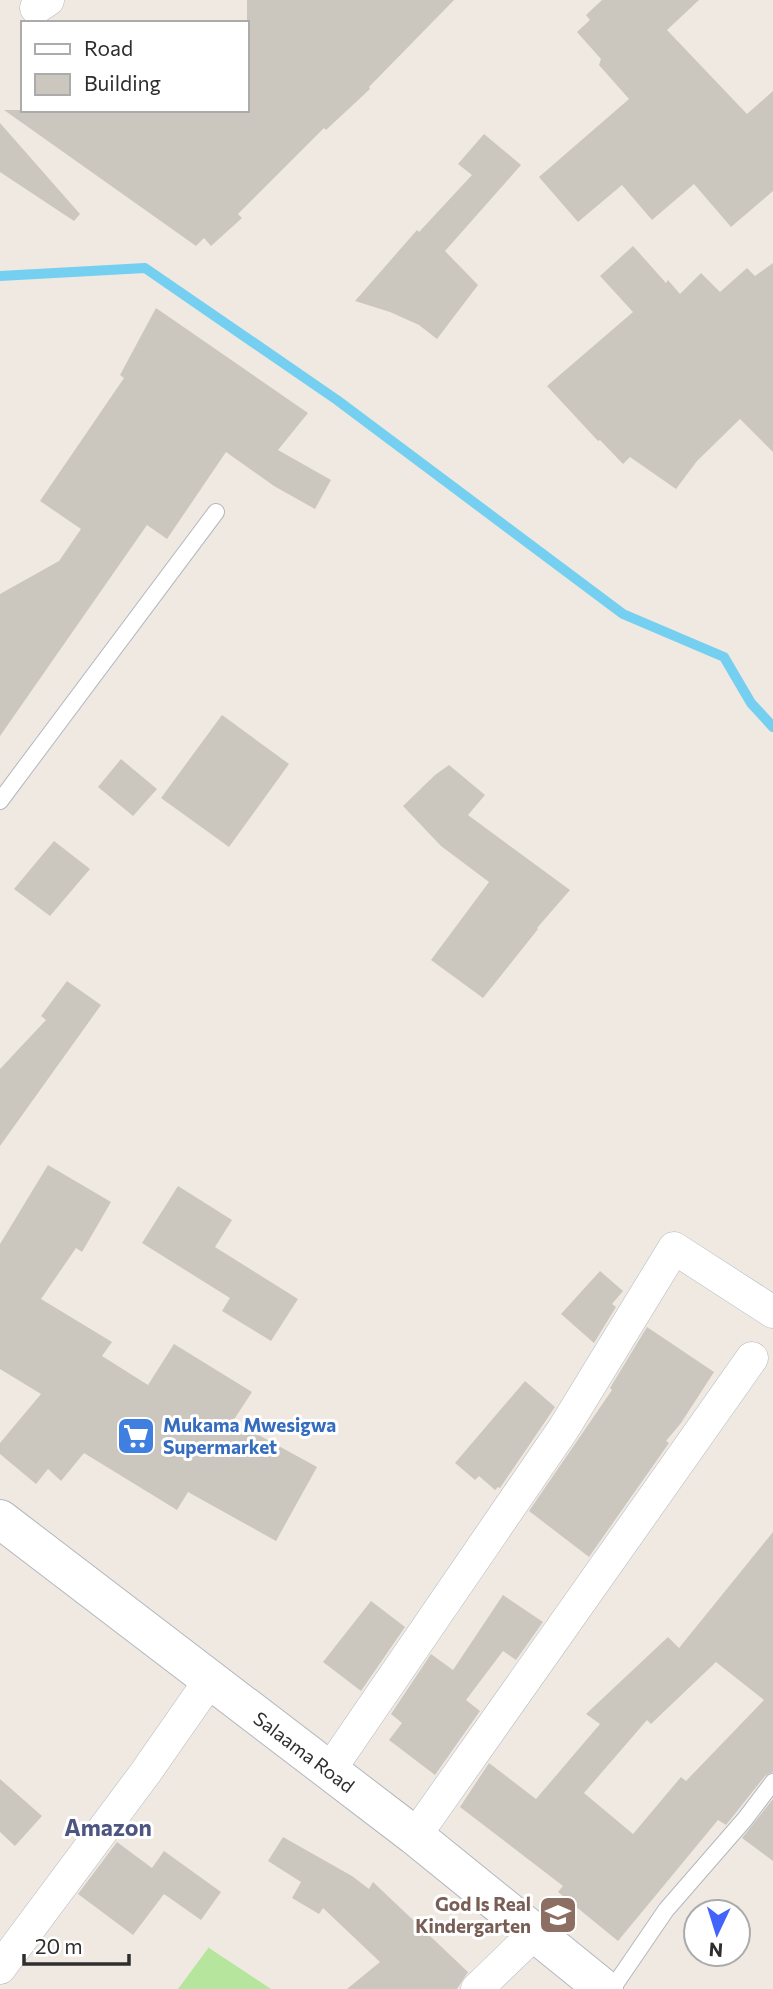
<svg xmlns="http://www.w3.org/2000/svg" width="773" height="1989" viewBox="0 0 773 1989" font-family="Commissioner,sans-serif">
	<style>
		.green { fill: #b6e59e }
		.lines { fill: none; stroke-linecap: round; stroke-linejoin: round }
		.stream { stroke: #75cff0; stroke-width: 10 }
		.building { fill: #cbc7bf; fill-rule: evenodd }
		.service-casing { stroke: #b4b7c1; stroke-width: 18 }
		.minor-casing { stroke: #b4b7c1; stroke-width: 33 }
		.secondary-casing { stroke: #b4b7c1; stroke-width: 40 }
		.service { stroke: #fff; stroke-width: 16 }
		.minor { stroke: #fff; stroke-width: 32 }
		.secondary { stroke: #fff; stroke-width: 38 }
		.labels { text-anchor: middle; stroke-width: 6; stroke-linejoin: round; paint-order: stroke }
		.shop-label { font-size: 19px; font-weight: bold; fill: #366cbe; stroke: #fff; text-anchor: start }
		.street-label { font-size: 19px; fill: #2e2e2e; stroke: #fff }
		.education-label { font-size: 19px; font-weight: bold; fill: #785e54; stroke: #fff; text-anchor: end }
		.quarter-label { font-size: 23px; font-weight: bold; fill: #4d5680; stroke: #fff }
	</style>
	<rect width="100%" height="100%" fill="#efe9e1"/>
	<path class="green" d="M 209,1947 L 209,1948 L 271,1989 L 178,1989 Z"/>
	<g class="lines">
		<path class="stream" d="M 0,276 L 145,268 L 337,400 L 623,614 L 724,657 L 751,703 L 773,727"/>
	</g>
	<path class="building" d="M 247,0 L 454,0 L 369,87 L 370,89 L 326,130 L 324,128 L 238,214 L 242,218 L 211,246 L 204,238 L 196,246 L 4,110 L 247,110 Z
		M 602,0 L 699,0 L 667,30 L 747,114 L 773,91 L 773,191 L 731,227 L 694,184 L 652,220 L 622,185 L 578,222 L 539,177 L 629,99 L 599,65 L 601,59 L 577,32 L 590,20 L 586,15 Z
		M 0,123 L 80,214 L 74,221 L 0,172 Z
		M 484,134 L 521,165 L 445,251 L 478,285 L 437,339 L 419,325 L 390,312 L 355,301 L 417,230 L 419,232 L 472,175 L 458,164 Z
		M 633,246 L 666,283 L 668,280 L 680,294 L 701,273 L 720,292 L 747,268 L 755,276 L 773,263 L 773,452 L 740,419 L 697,461 L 676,489 L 630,457 L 623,464 L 600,440 L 598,441 L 547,386 L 633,312 L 600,276 Z
		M 156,308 L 308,413 L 278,450 L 331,480 L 315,509 L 274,486 L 226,452 L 167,539 L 147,525 L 0,736 L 0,594 L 59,561 L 81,529 L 40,501 L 124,378 L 120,375 Z
		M 222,715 L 289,764 L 229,847 L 161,798 Z
		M 121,759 L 157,789 L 133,816 L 98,787 Z
		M 449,765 L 485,795 L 468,815 L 570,890 L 537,928 L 538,929 L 483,998 L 431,960 L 489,882 L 441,846 L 403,806 L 435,775 Z
		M 54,841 L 90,869 L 50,916 L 14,889 Z
		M 67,981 L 101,1005 L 0,1146 L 0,1069 L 46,1020 L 41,1016 Z
		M 48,1165 L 111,1202 L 82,1252 L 76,1248 L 41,1299 L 112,1342 L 102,1356 L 148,1385 L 174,1344 L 252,1392 L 233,1421 L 317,1467 L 276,1541 L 188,1492 L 177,1510 L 84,1453 L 61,1481 L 48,1469 L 36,1484 L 0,1454 L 0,1443 L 41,1394 L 0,1369 L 0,1244 Z
		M 178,1186 L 232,1220 L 215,1247 L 298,1299 L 271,1341 L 222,1311 L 230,1298 L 142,1243 Z
		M 600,1271 L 623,1291 L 612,1304 L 616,1307 L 594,1343 L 561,1314 Z
		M 647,1327 L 714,1372 L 681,1423 L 666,1441 L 669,1443 L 589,1557 L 529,1511 L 612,1390 L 610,1388 Z
		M 525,1381 L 555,1407 L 500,1488 L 498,1487 L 495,1490 L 479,1476 L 475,1480 L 455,1463 Z
		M 773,1532 L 773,1772 L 765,1776 L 726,1825 L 718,1820 L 618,1941 L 558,1892 L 563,1886 L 460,1807 L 489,1763 L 536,1799 L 600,1724 L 586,1714 L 668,1637 L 679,1648 ZM 716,1662 L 764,1700 L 686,1781 L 681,1777 L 633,1834 L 584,1793 L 647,1720 L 651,1724 Z
		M 503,1595 L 543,1622 L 516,1660 L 503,1651 L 466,1700 L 480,1711 L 435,1775 L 389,1740 L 402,1723 L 391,1714 L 431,1654 L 453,1670 Z
		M 371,1601 L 405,1627 L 361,1691 L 323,1662 Z
		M 0,1779 L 42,1816 L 15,1846 L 0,1832 Z
		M 773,1799 L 773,1861 L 742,1838 Z
		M 283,1837 L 352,1876 L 369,1889 L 373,1882 L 468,1972 L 459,1986 L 457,1989 L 347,1989 L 380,1962 L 323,1908 L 319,1914 L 292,1898 L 301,1882 L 268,1861 Z
		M 117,1842 L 152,1868 L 164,1851 L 221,1892 L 201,1920 L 164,1894 L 133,1935 L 78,1894 Z"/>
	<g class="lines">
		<defs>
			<path id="service" d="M 0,801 L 216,512
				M 612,1989 L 666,1910 L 745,1819 L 773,1782"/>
			<path id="minor" d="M 36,8 L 48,0
				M 329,1771 L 564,1428 L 674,1248 L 773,1312
				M 415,1836 L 752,1358
				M 0,1968 L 146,1772 L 210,1680
				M 477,1989 L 536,1932"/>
			<path id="secondary" d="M 0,1519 L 415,1836 L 604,1989"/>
		</defs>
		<use href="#service" class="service-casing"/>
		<use href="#minor" class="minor-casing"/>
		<use href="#secondary" class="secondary-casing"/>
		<use href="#service" class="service"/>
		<use href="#minor" class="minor"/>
		<use href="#secondary" class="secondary"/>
	</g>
	<defs>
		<symbol id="supermarket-square" viewBox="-11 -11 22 22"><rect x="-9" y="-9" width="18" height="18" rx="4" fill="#3f7fe0" stroke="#fff"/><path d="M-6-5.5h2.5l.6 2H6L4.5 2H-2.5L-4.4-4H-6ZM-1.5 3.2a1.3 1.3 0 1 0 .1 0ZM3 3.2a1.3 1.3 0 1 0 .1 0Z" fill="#fff"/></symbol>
		<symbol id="school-square" viewBox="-11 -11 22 22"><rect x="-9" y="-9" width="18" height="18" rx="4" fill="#8d6e63" stroke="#fff"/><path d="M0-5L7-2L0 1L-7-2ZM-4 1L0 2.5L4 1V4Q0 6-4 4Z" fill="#fff"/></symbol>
	</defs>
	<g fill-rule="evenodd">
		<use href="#supermarket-square" x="114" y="1414" width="44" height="44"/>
		<use href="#school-square" x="536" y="1893" width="44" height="44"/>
	</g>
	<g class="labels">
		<g class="shop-label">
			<text x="163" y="1432">Mukama Mwesigwa<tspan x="163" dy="22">Supermarket</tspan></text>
		</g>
		<g class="street-label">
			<text transform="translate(304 1752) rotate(37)" y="7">Salaama Road</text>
		</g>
		<g class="education-label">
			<text x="531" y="1911">God Is Real<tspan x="531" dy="22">Kindergarten</tspan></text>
		</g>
		<g class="quarter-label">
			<text x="108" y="1836">Amazon</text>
		</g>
	</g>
	<rect x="21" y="21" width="228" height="91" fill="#ffffff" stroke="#ababab" stroke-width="2"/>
	<rect x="35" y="44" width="35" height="10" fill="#ffffff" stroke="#ababab" stroke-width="2"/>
	<text x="84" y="56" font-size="21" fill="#2e2e2e">Road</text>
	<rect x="35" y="74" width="35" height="21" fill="#cbc7bf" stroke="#ababab" stroke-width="2"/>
	<text x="84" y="91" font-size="21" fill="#2e2e2e">Building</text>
	<g transform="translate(717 1933) rotate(184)"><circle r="33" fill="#ffffff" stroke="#ababab" stroke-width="2"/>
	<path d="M0-5L12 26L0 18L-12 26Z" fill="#4264fb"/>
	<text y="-10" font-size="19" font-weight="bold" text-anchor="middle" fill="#2e2e2e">N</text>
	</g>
	<path d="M24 1954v10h105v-10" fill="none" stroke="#2e2e2e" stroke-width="3.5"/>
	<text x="35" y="1954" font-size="21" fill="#2e2e2e" stroke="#ffffff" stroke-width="5" paint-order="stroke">20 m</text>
</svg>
